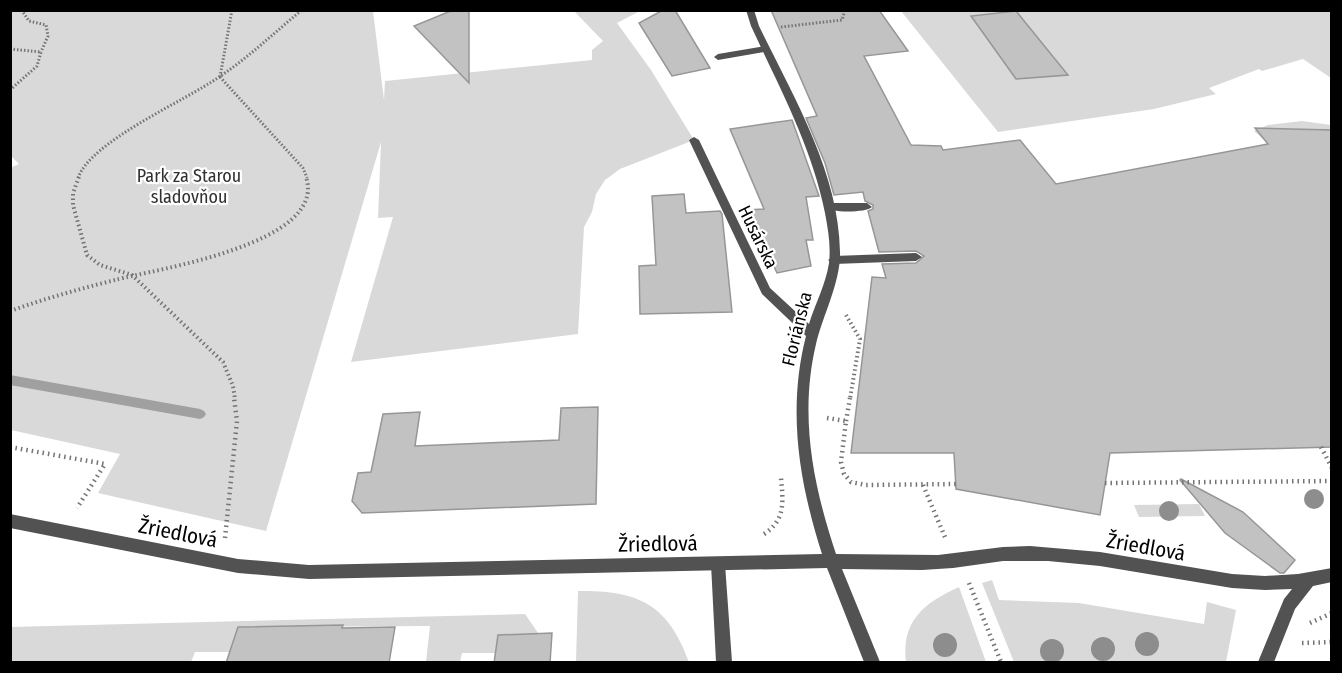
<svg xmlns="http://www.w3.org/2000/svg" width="1342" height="673" viewBox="0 0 1342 673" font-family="'Fira Sans Condensed',sans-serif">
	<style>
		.green { fill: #d9d9d9 }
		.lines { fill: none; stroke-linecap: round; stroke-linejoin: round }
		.stream { fill: #a0a0a0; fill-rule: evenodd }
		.building { fill: #c2c2c2; stroke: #969696; stroke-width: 1.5 }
		.path-far2 { stroke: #747474; stroke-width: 3; stroke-dasharray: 1.5 2; stroke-linecap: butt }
		.path-far1 { stroke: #747474; stroke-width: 4; stroke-dasharray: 1.5 3; stroke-linecap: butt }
		.path { stroke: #747474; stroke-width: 4.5; stroke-dasharray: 1.5 4; stroke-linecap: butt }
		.lane { fill: #525252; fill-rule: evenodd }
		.street { fill: #525252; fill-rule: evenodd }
		.tree { fill: #8d8d8d }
		.labels { text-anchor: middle; stroke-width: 4.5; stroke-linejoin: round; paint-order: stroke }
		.park-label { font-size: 18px; fill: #303030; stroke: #fff }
		.street-label { font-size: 18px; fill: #000; stroke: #fff }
		.near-street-label { font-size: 21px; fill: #000; stroke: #fff }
	</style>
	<rect width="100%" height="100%" fill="#fff"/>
	<path class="green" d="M 10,11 L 373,11 L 384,100 L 385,81 L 592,60 L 592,50 L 603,41 L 574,11 L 640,11 L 617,23 L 651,70 L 694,140 L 620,169 L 605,180 L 596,194 L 592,212 L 584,227 L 578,334 L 351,362 L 393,217 L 378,218 L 381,142 L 266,531 L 98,493 L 120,454 L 11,430 L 10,168 L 19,164 L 11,156 Z
		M 901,11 L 1331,11 L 1331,78 L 1303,59 L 1262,71 L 1259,69 L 1209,88 L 1216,94 L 1154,109 L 998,132 Z
		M 1302,121 L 1331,125 L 1331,138 L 1263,139 L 1254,131 L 1268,125 Z
		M 1199,504 L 1205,516 L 1139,517 L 1134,505 Z
		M 992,580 L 999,600 L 1079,603 L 1204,624 L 1207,602 L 1236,610 L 1226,662 L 1014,662 L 982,583 Z
		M 959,587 L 986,662 L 906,662 C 901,621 924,603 959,587 Z
		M 578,591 C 638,590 668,604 689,662 L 576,662 Z
		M 525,614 L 551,652 L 519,652 L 521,634 L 498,635 L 495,653 L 462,653 L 460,662 L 426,662 L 430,626 L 238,627 L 230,652 L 195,652 L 191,662 L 11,662 L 10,627 Z"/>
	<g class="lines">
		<path class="stream" d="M 10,375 L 200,409 L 204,411 L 206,414 L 204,417 L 200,419 L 10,385 Z"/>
	</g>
	<path class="building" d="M 453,10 L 469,10 L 469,83 L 414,26 Z
		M 663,10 L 675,10 L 710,68 L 672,76 L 639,23 Z
		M 771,10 L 879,10 L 908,51 L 864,56 L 911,145 L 941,146 L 943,150 L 1020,140 L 1056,184 L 1268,144 L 1255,128 L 1332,130 L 1332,447 L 1110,453 L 1100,515 L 956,489 L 954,453 L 851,453 L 872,277 L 886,278 L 882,264 L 916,263 L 924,256 L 916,251 L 879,252 L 868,211 L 873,209 L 873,205 L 865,201 L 863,192 L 834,195 L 825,163 L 806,118 L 817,116 Z
		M 1016,11 L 1068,75 L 1016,79 L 971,16 Z
		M 792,120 L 819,196 L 806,197 L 813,240 L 806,240 L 811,266 L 777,273 L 747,210 L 764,209 L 730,129 Z
		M 684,194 L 686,213 L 720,211 L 722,214 L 732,312 L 640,314 L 639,266 L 656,265 L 652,196 Z
		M 598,407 L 596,504 L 362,513 L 352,501 L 358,473 L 371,472 L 383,414 L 420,412 L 415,446 L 559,440 L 561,408 Z
		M 1181,479 L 1243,512 L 1295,560 L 1284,573 L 1280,573 L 1225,533 L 1180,480 Z
		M 343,625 L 342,628 L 395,627 L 389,663 L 226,663 L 238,627 Z
		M 552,633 L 550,663 L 494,663 L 498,635 Z"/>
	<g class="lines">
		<path class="path-far2" d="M 25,10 L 23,12 L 29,21 L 46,25 L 48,36 L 41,52
			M 781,27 L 842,20 L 845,10
			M 10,49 L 41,52 L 37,66 L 10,90
			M 220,77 L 232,10
			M 220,77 L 303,168 L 307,178
			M 78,178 C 91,141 185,101 219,77 C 248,58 275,32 302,10"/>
		<path class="path-far1" d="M 79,177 L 73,193 L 73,205 L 87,255 L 100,265 L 132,275 L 223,362 L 233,386 L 235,399
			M 10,311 C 44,299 79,289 115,280 C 156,269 328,244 306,177
			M 846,315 L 860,339 L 850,399"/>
		<path class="path" d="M 827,418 L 846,421 L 841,462 L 844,474 L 851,482 L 866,485 L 956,484
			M 846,421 L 850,398
			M 10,447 L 105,464 L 77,508
			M 1321,447 L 1332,468
			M 1105,483 L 1332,481
			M 923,485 L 945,537
			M 764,534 C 786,520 783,501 781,478
			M 225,538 L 237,421 L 234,398
			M 969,583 L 1001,662
			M 1310,623 L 1332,613
			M 1302,643 L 1332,642"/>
		<path class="lane" d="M 766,46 L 769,47 L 769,51 L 718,60 L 714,57 L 718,54 Z
			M 829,203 L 867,203 L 872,207 C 866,213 830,213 824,207 Z
			M 916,253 L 922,257 L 916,261 L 834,264 L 828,260 L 834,256 Z
			M 718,557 L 723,559 L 725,564 L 732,662 L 716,662 L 711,564 L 713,559 Z"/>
		<path class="street" d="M 746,10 L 754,10 L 759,26 C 793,96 839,172 840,252 C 841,281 823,315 816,344 C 799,416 813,485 836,554 L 938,555 L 1003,547 L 1030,546 L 1100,552 L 1232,574 L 1265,576 L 1298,574 L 1332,568 L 1332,582 L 1313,586 L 1295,609 L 1274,662 L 1258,662 L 1284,599 L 1292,589 L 1265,590 L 1232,588 L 1100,566 L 1048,561 L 1003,561 L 953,568 L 922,570 L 842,569 L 880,662 L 864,662 L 827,568 L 309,579 L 238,573 L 10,528 L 10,514 L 238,559 L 309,565 L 822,554 C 799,482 787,410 806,336 L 762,294 L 689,140 L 694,137 L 699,140 L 770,288 L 809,324 C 815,304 826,284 829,263 C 831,246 828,229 825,213 C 812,147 779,87 751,26 Z"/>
	</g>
	<g class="tree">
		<circle cx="1314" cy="499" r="10"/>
		<circle cx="1169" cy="511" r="10"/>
		<circle cx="1147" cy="644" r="12"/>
		<circle cx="945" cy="645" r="12"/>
		<circle cx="1103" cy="649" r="12"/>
		<circle cx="1052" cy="651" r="12"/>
	</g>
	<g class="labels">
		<g class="park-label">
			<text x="189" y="182">Park za Starou<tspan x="189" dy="21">sladovňou</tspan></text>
		</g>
		<g class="street-label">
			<text transform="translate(758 237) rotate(64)" y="6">Husárska</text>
			<text transform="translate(797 329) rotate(-76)" y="6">Floriánska</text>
		</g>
		<g class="near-street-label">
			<text transform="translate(178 533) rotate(11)" y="7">Žriedlová</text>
			<text transform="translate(658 544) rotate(-1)" y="7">Žriedlová</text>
			<text transform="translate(1146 547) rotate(10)" y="7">Žriedlová</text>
		</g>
	</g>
	<rect width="1342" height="673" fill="none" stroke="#000000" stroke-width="24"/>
</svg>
